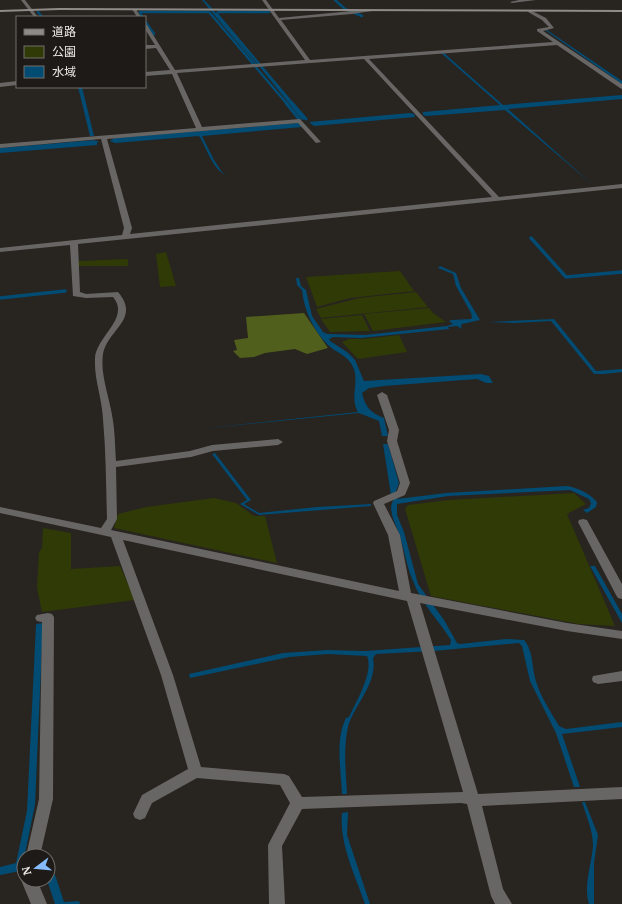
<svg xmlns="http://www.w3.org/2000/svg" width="622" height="904" viewBox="0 0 622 904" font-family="'PT Serif','Noto Sans JP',serif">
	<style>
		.green { fill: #303a06 }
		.forest { fill: #505f1b }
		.water { fill: #024b73 }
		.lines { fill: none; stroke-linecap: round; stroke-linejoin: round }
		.stream-far2 { stroke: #024b73; stroke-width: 2.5 }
		.stream-far1 { stroke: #024b73; stroke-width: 3 }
		.stream { stroke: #024b73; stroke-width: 3.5 }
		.street { fill: #686664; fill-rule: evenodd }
		.secondary { fill: #8e8b88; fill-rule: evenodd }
	</style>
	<rect width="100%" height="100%" fill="#282420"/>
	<path class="green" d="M 166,252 L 176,286 L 160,287 L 156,254 Z
		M 128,259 L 128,266 L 78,266 L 78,261 Z
		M 400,271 L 414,291 L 350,298 L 317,307 L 306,277 Z
		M 416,292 L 428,307 L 321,318 L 316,309 L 359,298 Z
		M 429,308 L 433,313 L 446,322 L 373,331 L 364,314 Z
		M 362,315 L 370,331 L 330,332 L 321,319 Z
		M 399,335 L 407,352 L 358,359 L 342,342 L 349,339 L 364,339 Z
		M 574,493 L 586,504 L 567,514 L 615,626 L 579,624 L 431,596 L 405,509 L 408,505 L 449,500 Z
		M 214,498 L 236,503 L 254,516 L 265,516 L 277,563 L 114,528 L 118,514 L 146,507 Z
		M 43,528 L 71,533 L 71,569 L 120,566 L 135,600 L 42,612 L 37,588 L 39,552 L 42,548 Z"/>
	<path class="forest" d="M 304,313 L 328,348 L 307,354 L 295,349 L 265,353 L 254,357 L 240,358 L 233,351 L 237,350 L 234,340 L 248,338 L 246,317 Z"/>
	<path class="water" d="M 202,0 L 204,0 L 211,7 L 257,64 L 262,67 L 305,119 L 302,120 L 260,67 L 255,64 Z
		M 545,30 L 547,30 L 622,81 L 622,84 Z
		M 441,53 L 444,53 L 503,105 L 622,95 L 622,99 L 508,109 L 594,186 L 505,110 L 426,116 L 423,115 L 423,112 L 500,105 Z
		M 78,87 L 82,87 L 94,136 L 90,136 Z
		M 410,113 L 414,114 L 415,117 L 314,126 L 309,122 Z
		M 298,123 L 302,127 L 202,136 L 214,160 L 222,172 L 226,175 C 212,169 207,148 199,136 L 115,143 L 110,141 L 114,138 Z
		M 95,140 L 95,141 L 99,141 L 97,143 L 97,145 L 0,153 L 0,148 Z
		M 440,266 L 456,273 L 461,288 L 480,320 L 462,324 L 461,326 L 462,329 L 457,326 L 448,327 L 449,329 L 361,338 L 333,337 L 329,339 L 330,341 L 347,352 L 355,360 L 364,381 L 481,374 L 489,376 L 493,383 L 486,383 L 477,379 L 384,386 L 369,388 L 362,393 C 365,407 371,413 384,418 L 388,436 L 382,436 L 379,421 L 359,413 L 198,429 L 358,412 C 349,398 360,381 353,367 C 348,355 336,353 328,345 C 313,330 304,310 302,290 L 297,285 L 296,278 L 299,278 L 301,286 L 306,290 L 312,316 L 323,332 L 327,334 L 365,335 L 447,326 L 453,324 L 449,321 L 451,320 L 471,319 L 472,317 L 471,313 L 456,286 L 453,274 L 438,268 Z
		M 554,319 L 596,371 L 622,369 L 622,372 L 604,374 L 594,374 L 551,321 L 515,323 L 488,322 Z
		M 383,444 L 388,444 L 399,483 L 396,491 L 397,499 L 446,493 L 566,486 C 577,487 589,493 597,502 L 596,507 L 587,513 L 583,510 L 589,508 L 591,503 L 589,499 L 570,490 L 448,496 L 397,504 L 397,515 L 404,532 L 418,584 L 444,620 L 457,643 L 460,644 L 506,639 L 524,640 C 532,649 532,662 534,673 C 537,692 550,710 559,726 L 566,729 L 622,722 L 622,727 L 562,734 L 580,787 L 574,787 L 556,733 L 530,681 L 522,646 L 519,643 L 434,651 L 376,654 L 373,658 C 378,683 354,705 348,727 C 343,750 346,771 347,794 L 342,794 C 341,770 335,740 346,718 L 349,717 C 356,702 374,672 367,656 L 328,654 L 289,657 L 190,678 L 189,674 L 283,653 L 327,650 L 365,651 L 450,645 L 451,640 C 439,621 421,603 413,581 C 406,565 404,547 398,531 C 395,522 387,509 394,499 L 391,495 Z
		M 215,453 L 251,500 L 244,504 L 259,513 L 317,507 L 371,504 L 371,506 L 259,515 L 240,504 L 247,500 L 212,454 Z
		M 590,566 L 595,566 L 622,614 L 622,623 Z
		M 43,623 L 35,805 L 22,868 L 20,871 L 0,875 L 0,867 L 16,863 L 27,811 L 36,624 Z
		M 582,802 L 585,802 L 598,835 L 594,863 L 594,904 L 589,904 C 583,885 592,864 593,845 C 593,831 586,815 582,802 Z
		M 348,812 L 347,835 L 370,904 L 365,904 C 355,875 339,843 342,813 Z
		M 50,869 L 55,875 L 64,902 L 79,901 L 80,904 L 55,904 L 47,880 L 48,870 Z"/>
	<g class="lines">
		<path class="stream-far2" d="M 335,0 L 345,9 L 362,16
			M 38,12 L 42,17
			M 269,12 L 218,12 L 217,14 L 293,104
			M 142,17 L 140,12 L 209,12 L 287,104
			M 145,21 L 154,34"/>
		<path class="stream-far1" d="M 286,103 L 299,119
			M 292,103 L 306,119"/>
		<path class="stream" d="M 531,238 L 566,277 L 622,272
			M 0,298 L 65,291"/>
		<path class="street" d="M 21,0 L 25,0 L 38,17 L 34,17 Z
			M 262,0 L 266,0 L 279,18 L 372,9 L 372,11 L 352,14 L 281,20 L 310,60 L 553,42 L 537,31 L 537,29 L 549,27 L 542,20 L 528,12 L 530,10 L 546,18 L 554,28 L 543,31 L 622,84 L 622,89 L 620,88 L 557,45 L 369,59 L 499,197 L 622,184 L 622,188 L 78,244 L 80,292 L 86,294 L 118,292 C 141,319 108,329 103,354 C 100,374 109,396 112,415 C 115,430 115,446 116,461 L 190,451 L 212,445 L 278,439 L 283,442 L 278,445 L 213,451 L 191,457 L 116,467 L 117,519 L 111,530 L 399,591 L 388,535 L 373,503 L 374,501 L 397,491 L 400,483 L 387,441 L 389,430 L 377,395 L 382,392 L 387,395 L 399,430 L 397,441 L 410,483 L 405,495 L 384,504 L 400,535 L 411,593 L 567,623 L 622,631 L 622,639 L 567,631 L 420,603 L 478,794 L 622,787 L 622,799 L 482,806 L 503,889 L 512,904 L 495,904 L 491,896 L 467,804 L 461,803 L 302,809 L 282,846 L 285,904 L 269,904 L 268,845 L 290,803 L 280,785 L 197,778 L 152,803 L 145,818 L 140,820 L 135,818 L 133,814 L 142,795 L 188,769 L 161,675 L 111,537 L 0,513 L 0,507 L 101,528 L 107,519 C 106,486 106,452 103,419 C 102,398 94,379 95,359 C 95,337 131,318 113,297 L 86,298 L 73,296 L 70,245 L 0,252 L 0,248 L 122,235 L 124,228 L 101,139 L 0,148 L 0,144 L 196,128 L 172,74 L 145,76 L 145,72 L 170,70 L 156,48 L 145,49 L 145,45 L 155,45 L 145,29 L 145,24 L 147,25 L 175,70 L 305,60 ZM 364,59 L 492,197 L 130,234 L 132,228 L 107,139 L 298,123 L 316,143 L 321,142 L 300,119 L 202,127 L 177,73 ZM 123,540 L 407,601 L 463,792 L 302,797 L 289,776 L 284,774 L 201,767 L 173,675 Z
			M 519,0 L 536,0 L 512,3 L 510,2 Z
			M 132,9 L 136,9 L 141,17 L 137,17 Z
			M 17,81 L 17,85 L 0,87 L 0,83 Z
			M 583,519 L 587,520 L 588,522 L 622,584 L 622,599 L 618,598 L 616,595 L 578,522 L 579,520 Z
			M 48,613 L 52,614 L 54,617 L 53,799 L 40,856 L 26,856 L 39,799 L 42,622 L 37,621 L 35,618 L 37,615 Z
			M 622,671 L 622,681 L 598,684 L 593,682 L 592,679 L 593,676 Z
			M 24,875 L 24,880 L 37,880 L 47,904 L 31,904 L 21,880 Z"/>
		<path class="secondary" d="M 59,8 L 622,10 L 622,12 L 59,10 L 0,12 L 0,10 Z"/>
	</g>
	<rect x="16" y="16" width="130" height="72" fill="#1e1a17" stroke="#716e6b"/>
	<rect x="24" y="29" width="20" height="6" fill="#8e8b88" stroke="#716e6b"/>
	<text x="52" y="36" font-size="12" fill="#eeebe8">道路</text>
	<rect x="24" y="46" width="20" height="12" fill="#303a06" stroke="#716e6b"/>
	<text x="52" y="56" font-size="12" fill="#eeebe8">公園</text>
	<rect x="24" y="66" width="20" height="12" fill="#024b73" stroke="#716e6b"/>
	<text x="52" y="76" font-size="12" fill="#eeebe8">水域</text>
	<g transform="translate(36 868) rotate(254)"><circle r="19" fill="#1e1a17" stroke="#716e6b"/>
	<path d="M0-3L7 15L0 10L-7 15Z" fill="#85bbfb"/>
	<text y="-6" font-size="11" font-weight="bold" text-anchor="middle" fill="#eeebe8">N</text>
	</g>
</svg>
